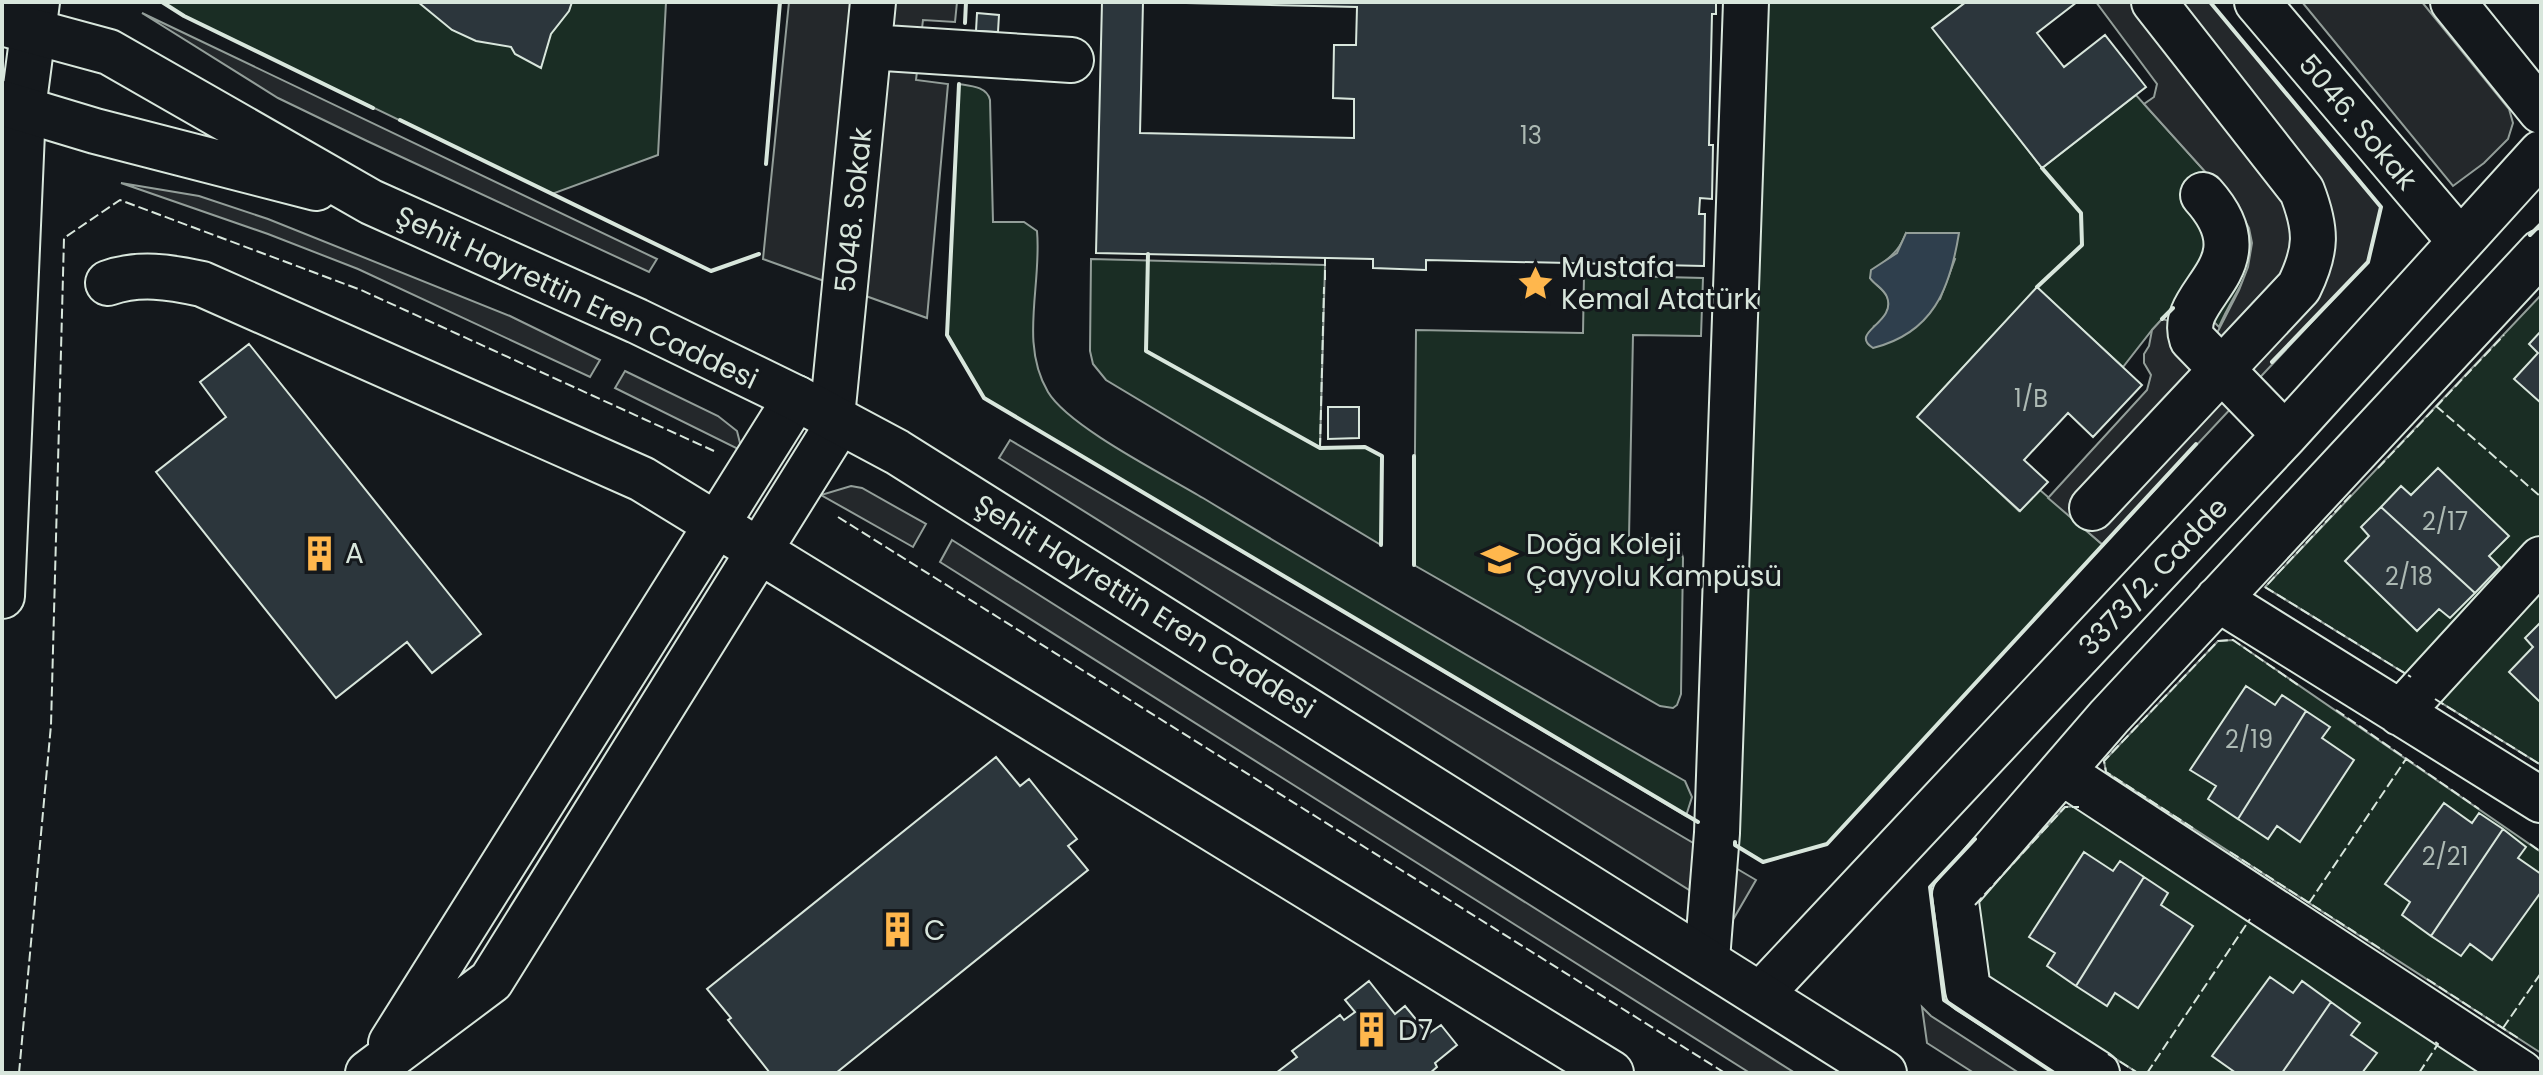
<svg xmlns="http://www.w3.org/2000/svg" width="2543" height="1075" viewBox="0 0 2543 1075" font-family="Poppins,sans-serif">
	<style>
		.green { fill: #1a2d24; stroke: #939e99; stroke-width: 2; fill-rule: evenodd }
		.parking { fill: #24282b; stroke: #939e99; stroke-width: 2 }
		.water { fill: #2f3f4d; stroke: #939e99; stroke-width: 2 }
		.building { fill: #2c363c; stroke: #d8e6dc; stroke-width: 2; fill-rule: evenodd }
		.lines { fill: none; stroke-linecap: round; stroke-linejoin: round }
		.minor-casing { stroke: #d8e6dc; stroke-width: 48 }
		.major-casing { stroke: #d8e6dc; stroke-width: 48 }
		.minor { stroke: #14181c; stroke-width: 44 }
		.major { stroke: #14181c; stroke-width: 44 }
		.fence { stroke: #d8e6dc; stroke-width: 2; stroke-dasharray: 10 4; stroke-linecap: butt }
		.wall { stroke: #d8e6dc; stroke-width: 4 }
		.labels { text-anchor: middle; stroke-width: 6; stroke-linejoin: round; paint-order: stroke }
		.number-label { font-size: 24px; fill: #adbab4 }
		.street-label { font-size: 28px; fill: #d8e6dc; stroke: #14181c }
		.poi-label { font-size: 28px; fill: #d8e6dc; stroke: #14181c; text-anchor: start }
	</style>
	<rect width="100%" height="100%" fill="#14181c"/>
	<path class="green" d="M 162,2 L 666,2 L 658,155 L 552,194 L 184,16 Z
		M 1762,2 L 1966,2 L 1933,27 L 2042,168 L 2136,95 L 2238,208 C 2268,263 2240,278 2219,327 L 2213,321 L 2213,264 L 2152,330 L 2123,367 L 2037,288 L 1918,416 L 2019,511 L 2040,490 L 2103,545 L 1827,844 L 1763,862 L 1735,845 ZM 1906,233 L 1955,259 L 1940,299 L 1873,327 C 1885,321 1894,305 1885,293 C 1881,287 1874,284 1870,278 C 1884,257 1896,259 1906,233 Z
		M 959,84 C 972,86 987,87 990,100 L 993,222 L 1024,222 L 1037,231 C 1042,285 1019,343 1048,392 C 1069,427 1165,475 1203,498 C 1362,594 1523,689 1685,781 L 1692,797 L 1686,816 L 984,398 L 947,335 Z
		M 1091,259 L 1325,265 L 1320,447 L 1365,447 L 1382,456 L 1381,545 L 1106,380 L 1093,364 L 1090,351 Z
		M 1584,275 L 1703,278 L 1701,336 L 1633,335 L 1629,537 L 1674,540 L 1680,547 L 1683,558 L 1681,694 L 1677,705 L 1673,708 L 1660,706 L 1414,565 L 1416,330 L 1583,333 Z
		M 2541,295 L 2541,541 L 2414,679 L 2265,587 Z
		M 2541,582 L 2541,765 L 2432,697 Z
		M 2233,640 L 2541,852 L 2541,1053 L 2106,772 L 2104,761 L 2218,641 Z
		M 2078,806 L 2483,1073 L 2138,1073 L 1983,974 L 1974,906 L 2065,807 Z"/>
	<path class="parking" d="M 789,2 L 957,2 L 955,22 L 923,20 L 916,80 L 948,84 L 927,318 L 763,259 Z
		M 2096,2 L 2210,2 L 2381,207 L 2368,262 L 2103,545 L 2048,498 L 2147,390 L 2151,375 L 2144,363 L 2144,354 L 2149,346 L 2152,330 L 2162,319 L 2217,333 L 2239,290 L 2248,267 L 2252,243 L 2249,228 L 2238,208 L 2144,104 L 2154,97 L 2157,84 Z
		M 2302,2 L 2422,2 L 2509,109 L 2513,123 L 2508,139 L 2484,163 L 2453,186 Z
		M 142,13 L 657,259 L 649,272 L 367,141 L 278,98 Z
		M 121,183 L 199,196 L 268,219 L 510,316 L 600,360 L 590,377 L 358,269 L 268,234 Z
		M 625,371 L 718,416 L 737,431 L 742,451 L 615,388 Z
		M 1010,440 L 1756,880 L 1734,918 L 999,458 Z
		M 851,486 L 862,488 L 926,524 L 913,547 L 821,495 Z
		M 952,540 L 1680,1000 L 1795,1073 L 1750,1073 L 940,562 Z
		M 1922,1007 L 1931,1016 L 2019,1073 L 1974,1073 L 1927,1043 Z"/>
	<path class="water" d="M 1906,233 L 1959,233 C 1950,289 1933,333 1873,348 C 1848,332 1897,323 1887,297 C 1884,289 1875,285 1870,278 L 1871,270 L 1897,253 Z"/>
	<path class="building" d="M 418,2 L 572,2 L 569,11 L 551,34 L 541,68 L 515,54 L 511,47 L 476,41 L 452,30 Z
		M 1102,2 L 1716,2 L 1716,14 L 1712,14 L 1709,145 L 1713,145 L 1712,199 L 1700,198 L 1699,214 L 1705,214 L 1704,266 L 1426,260 L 1426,270 L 1373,268 L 1373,259 L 1096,253 ZM 1143,2 L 1357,7 L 1356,45 L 1334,45 L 1333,98 L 1354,99 L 1354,138 L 1140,133 Z
		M 1966,2 L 2077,2 L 2037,33 L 2064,67 L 2105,35 L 2146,87 L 2042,168 L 1932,28 Z
		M 977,13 L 999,15 L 998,32 L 976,31 Z
		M 2037,287 L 2142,385 L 2093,437 L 2068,413 L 2024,460 L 2048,482 L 2020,511 L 1917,417 Z
		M 2541,331 L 2541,403 L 2514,379 L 2538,353 L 2529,344 Z
		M 249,344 L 481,634 L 432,673 L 407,642 L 336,698 L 156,472 L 226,417 L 200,382 Z
		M 1328,407 L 1359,407 L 1359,438 L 1328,439 Z
		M 2438,468 L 2509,536 L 2489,556 L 2500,567 L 2475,593 L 2381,507 L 2401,486 L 2411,495 Z
		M 2381,507 L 2475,593 L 2450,618 L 2439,609 L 2417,631 L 2345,561 L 2369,536 L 2361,527 Z
		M 2541,622 L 2541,703 L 2509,672 L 2533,647 L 2525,638 Z
		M 2246,686 L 2275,705 L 2282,695 L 2306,711 L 2238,819 L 2208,799 L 2216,786 L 2190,770 Z
		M 2306,711 L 2330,727 L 2322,738 L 2354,760 L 2300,842 L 2277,826 L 2268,839 L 2238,819 Z
		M 996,757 L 1020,786 L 1029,779 L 1077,839 L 1068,846 L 1088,870 L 836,1073 L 770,1073 L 728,1020 L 731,1018 L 707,989 Z
		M 2444,803 L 2472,823 L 2479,813 L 2503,829 L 2431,936 L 2402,915 L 2410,902 L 2385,884 Z
		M 2503,829 L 2526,847 L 2518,858 L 2541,874 L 2541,892 L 2492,960 L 2470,944 L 2461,956 L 2431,936 Z
		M 2084,852 L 2113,871 L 2120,861 L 2144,877 L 2076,986 L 2047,966 L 2055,953 L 2029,937 Z
		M 2144,877 L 2168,893 L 2161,905 L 2193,926 L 2138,1008 L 2115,993 L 2107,1006 L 2076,986 Z
		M 2270,977 L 2293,993 L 2302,981 L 2331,1002 L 2282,1073 L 2236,1073 L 2212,1056 Z
		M 1369,981 L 1395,1014 L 1405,1006 L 1428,1034 L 1441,1025 L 1457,1045 L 1435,1063 L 1437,1067 L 1430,1073 L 1276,1073 L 1297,1057 L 1292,1051 L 1340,1015 L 1344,1020 L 1355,1012 L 1345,1000 Z
		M 2331,1002 L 2360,1023 L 2351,1035 L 2377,1053 L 2362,1073 L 2282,1073 Z"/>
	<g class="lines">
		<defs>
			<path id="minor" d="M 2257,2 L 2460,241
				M 2453,2 L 2541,111
				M 869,47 L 1071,60
				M 2203,195 C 2268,267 2176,293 2192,339 L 2285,435
				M 108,283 C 139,272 170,277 202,284 L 642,479 L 1611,1073
				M 832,417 L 873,2
				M 2092,508 L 2299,287 C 2317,250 2317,230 2302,191 L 2154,2
				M 2,596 L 23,109 L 37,2
				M 2218,599 L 2541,800
				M 2400,713 L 2541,559
				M 2062,772 L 2521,1073
				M 1707,959 L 1717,833 L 1746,2
				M 1761,994 L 2285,435 L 2541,153
				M 391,1043 L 796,398
				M 368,1073 L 491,981 L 840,421
				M 2097,1073 L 1968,990 L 1955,895 L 2109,717 L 2541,252"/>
			<path id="major" d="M 2,23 L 109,52 L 371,202 L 637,321 L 796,398 L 897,452 L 1884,1073
				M 2,103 L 95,131 L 316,188"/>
		</defs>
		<use href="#minor" class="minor-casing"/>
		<use href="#major" class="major-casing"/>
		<use href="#minor" class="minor"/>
		<use href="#major" class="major"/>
		<path class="fence" d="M 1325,280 L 1325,258
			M 2436,406 L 2541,497
			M 1320,448 L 1324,287
			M 2378,468 L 2504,335
			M 2351,495 L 2265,587 L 2411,677
			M 838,517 L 1725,1073
			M 2435,699 L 2541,765
			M 2336,710 L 2479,809
			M 2193,828 L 2106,772 L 2104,761 L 2218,641 L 2233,640 L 2298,685
			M 2530,844 L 2541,852
			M 2230,852 L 2384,951
			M 2309,903 L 2406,759
			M 1975,905 L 2065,807 L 2079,807
			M 2427,979 L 2518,1038
			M 2503,1028 L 2541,973
			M 2108,1054 L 2138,1073
			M 19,1073 L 51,725 L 64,238 L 120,200 L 361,290 L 714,451
			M 2147,1073 L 2250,919
			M 2419,1073 L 2438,1044 L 2434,1041"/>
		<path class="wall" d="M 162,2 L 184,16 L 373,108
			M 2210,2 L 2381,207 L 2368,262 L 2272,362
			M 965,23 L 966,2
			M 959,84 L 947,335 L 984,398 L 1698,822
			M 400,120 L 711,271 L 759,254
			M 766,164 L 780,2
			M 2530,235 L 2541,224
			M 1148,254 L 1146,351 L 1320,448 L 1365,447 L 1382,456 L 1381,545
			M 2037,287 L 2082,245 L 2081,213 L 2042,168
			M 2162,319 L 2173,308
			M 1414,456 L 1414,565
			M 1975,839 L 1930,887 L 1944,1000 L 2054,1073
			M 1735,842 L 1735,845 L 1763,862 L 1827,844 L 2196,444"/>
	</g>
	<defs>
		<symbol id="sight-bare" viewBox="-9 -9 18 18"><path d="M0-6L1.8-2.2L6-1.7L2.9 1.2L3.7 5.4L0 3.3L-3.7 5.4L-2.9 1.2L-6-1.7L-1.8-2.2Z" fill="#ffb74d" stroke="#14181c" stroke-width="2.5" paint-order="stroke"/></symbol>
		<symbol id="building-bare" viewBox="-9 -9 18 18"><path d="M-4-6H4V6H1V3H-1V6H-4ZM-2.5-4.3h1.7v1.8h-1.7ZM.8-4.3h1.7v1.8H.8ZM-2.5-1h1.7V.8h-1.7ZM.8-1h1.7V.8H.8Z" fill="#ffb74d" stroke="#14181c" stroke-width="2.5" paint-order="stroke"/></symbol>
		<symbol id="school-bare" viewBox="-9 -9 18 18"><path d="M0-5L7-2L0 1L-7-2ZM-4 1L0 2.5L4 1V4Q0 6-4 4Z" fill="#ffb74d" stroke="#14181c" stroke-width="2.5" paint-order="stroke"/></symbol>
	</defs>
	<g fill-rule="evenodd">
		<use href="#sight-bare" x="1510" y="258" width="51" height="51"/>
		<use href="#building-bare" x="294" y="528" width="51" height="51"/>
		<use href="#school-bare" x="1474" y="534" width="51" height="51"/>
		<use href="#building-bare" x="872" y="904" width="51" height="51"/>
		<use href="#building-bare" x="1346" y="1004" width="51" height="51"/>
	</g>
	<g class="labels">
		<g class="number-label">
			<text x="1531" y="144">13</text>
			<text x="2031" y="407">1/B</text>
			<text x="2445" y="530">2/17</text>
			<text x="2409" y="585">2/18</text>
			<text x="2249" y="748">2/19</text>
			<text x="2445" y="865">2/21</text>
		</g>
		<g class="street-label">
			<text transform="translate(2358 122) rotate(50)" y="10">5046. Sokak</text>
			<text transform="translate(853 210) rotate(-84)" y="10">5048. Sokak</text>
			<text transform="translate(577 297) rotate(25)" y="10">Şehit Hayrettin Eren Caddesi</text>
			<text transform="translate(2153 576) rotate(-47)" y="10">3373/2. Cadde</text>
			<text transform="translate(1145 606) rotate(32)" y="10">Şehit Hayrettin Eren Caddesi</text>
		</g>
		<g class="poi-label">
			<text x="1561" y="277">Mustafa<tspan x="1561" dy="32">Kemal Atatürk</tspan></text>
			<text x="1526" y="554">Doğa Koleji<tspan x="1526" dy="32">Çayyolu Kampüsü</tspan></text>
			<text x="345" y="563">A</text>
			<text x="924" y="940">C</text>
			<text x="1398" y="1040">D7</text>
		</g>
	</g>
	<rect width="2543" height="1075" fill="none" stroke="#d8e6dc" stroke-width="8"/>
</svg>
